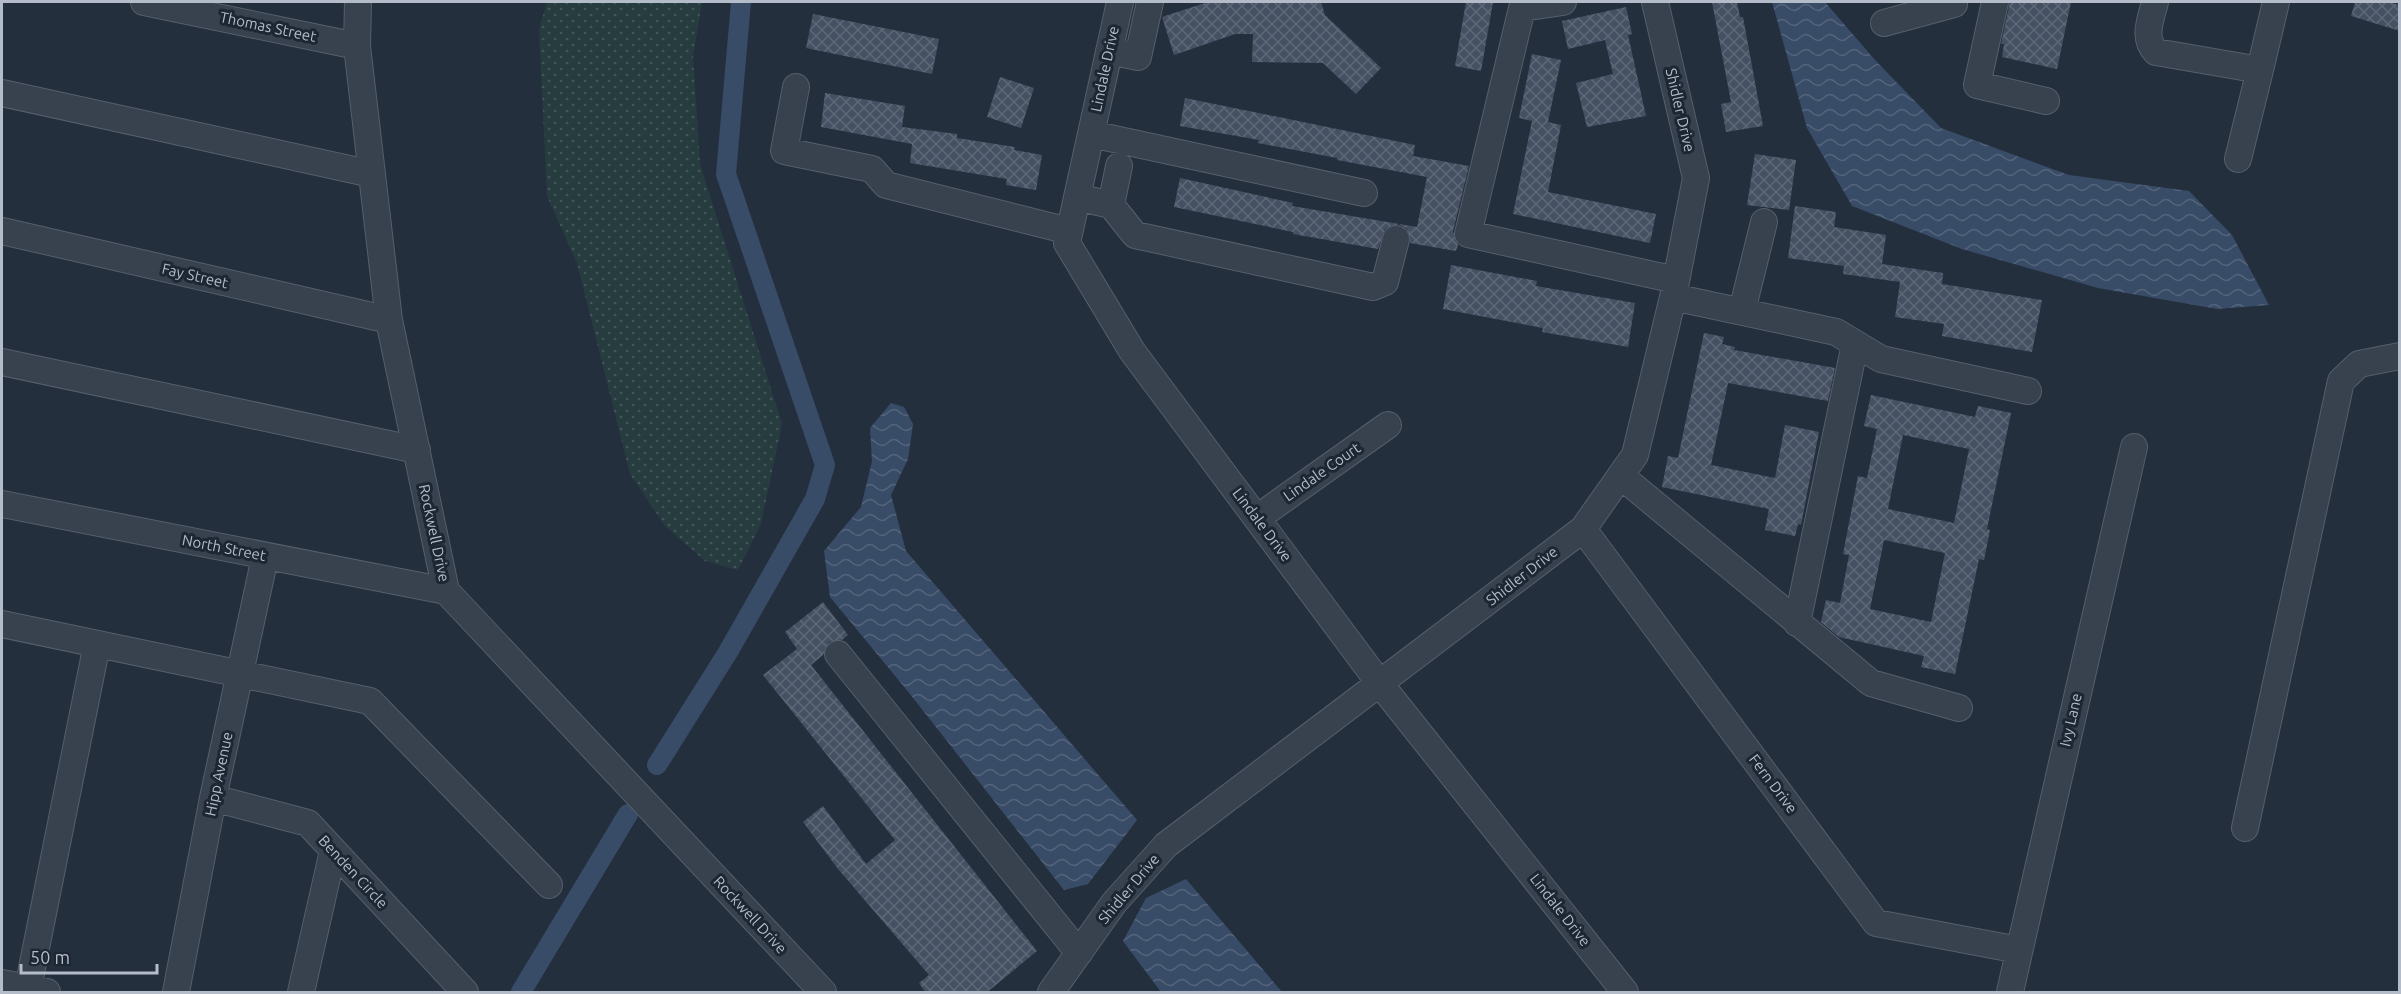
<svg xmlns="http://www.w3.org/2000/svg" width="2401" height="994" viewBox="0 0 2401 994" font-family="Ubuntu,sans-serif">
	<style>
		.grass { fill: url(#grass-dots) }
		.water { fill: url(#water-waves) }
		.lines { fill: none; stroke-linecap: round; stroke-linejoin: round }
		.canal { stroke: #394c67; stroke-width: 20 }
		.building { fill: url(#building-cross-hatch); fill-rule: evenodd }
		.minor-casing { stroke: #565f6c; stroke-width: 28 }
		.minor { stroke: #38414e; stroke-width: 26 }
		.labels { text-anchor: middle; stroke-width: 6; stroke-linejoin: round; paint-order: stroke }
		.street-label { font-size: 15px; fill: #b4bcc9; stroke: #1d2633 }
	</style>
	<defs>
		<pattern id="grass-dots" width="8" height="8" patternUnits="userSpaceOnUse" patternTransform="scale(1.5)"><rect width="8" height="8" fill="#263c3f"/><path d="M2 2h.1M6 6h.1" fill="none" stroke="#435659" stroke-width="1.8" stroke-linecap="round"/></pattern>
		<pattern id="water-waves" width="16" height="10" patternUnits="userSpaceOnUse" patternTransform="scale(1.5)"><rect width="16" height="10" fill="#394c67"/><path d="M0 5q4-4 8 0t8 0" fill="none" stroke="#53647b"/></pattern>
		<pattern id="building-cross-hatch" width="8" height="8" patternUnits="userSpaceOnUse" patternTransform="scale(1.5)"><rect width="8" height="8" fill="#455162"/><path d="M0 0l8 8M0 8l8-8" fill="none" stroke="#5d6877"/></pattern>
	</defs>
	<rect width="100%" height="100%" fill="#242f3e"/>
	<path class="grass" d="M 547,2 L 702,2 L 693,56 L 700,164 L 782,424 L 761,524 L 738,570 L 705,561 L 665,526 L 630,474 L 577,263 L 547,196 L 539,29 Z"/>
	<path class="water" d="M 1772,2 L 1825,2 L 1875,60 L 1941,128 L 2069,175 L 2189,191 L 2232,235 L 2269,305 L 2217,309 L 2098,288 L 1962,249 L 1852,206 L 1807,128 Z
		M 891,403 L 904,407 L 913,424 L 908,459 L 891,495 L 906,551 L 1137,820 L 1088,884 L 1064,890 L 910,694 L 830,597 L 824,551 L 861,507 L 872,461 L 870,428 Z
		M 1186,879 L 1282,992 L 1161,992 L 1123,941 L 1146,898 Z"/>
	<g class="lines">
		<path class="canal" d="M 657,765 L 728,652 L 815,499 L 825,465 L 726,174 L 741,2
			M 521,992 L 628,814"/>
	</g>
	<path class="building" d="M 1208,2 L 1321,2 L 1325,15 L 1381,68 L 1356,94 L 1323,63 L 1252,62 L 1253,34 L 1235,34 L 1174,55 L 1162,17 Z
		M 1466,2 L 1493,2 L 1481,71 L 1455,66 Z
		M 1712,2 L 1737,2 L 1740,17 L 1743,17 L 1763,126 L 1726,132 L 1721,104 L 1731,102 Z
		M 2010,2 L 2071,2 L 2057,69 L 2002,57 L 2004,44 L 2001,44 Z
		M 2355,2 L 2388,2 L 2400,5 L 2400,31 L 2351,16 Z
		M 1626,7 L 1632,34 L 1628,35 L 1646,116 L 1587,127 L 1576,83 L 1613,74 L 1605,40 L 1568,49 L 1562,21 Z
		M 813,14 L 939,39 L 932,74 L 806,48 Z
		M 1532,54 L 1561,60 L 1548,122 L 1561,125 L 1548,192 L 1656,214 L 1650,243 L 1513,214 L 1532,121 L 1519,118 Z
		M 1000,77 L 1034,88 L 1021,128 L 987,117 Z
		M 825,93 L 905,106 L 902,127 L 957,134 L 957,138 L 1015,147 L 1014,150 L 1042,155 L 1036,190 L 1006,185 L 1007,179 L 910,163 L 912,144 L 821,127 Z
		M 1185,98 L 1415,145 L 1413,156 L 1469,166 L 1453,231 L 1458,245 L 1456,251 L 1410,243 L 1407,229 L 1399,224 L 1385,229 L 1378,249 L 1293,234 L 1293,232 L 1174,207 L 1180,178 L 1293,203 L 1292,206 L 1417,227 L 1427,177 L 1337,160 L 1337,158 L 1258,143 L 1259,140 L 1180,126 Z
		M 1755,154 L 1796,160 L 1789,210 L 1747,205 Z
		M 1795,206 L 1836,212 L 1834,227 L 1886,235 L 1882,264 L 1943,273 L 1942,284 L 2042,300 L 2032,352 L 1942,336 L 1944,324 L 1895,317 L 1900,282 L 1843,274 L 1844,266 L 1788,258 Z
		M 1451,265 L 1537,281 L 1536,286 L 1635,303 L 1628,347 L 1542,332 L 1543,328 L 1443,309 Z
		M 1704,333 L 1724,337 L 1722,344 L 1735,347 L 1734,350 L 1835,368 L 1828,401 L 1728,383 L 1711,465 L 1775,478 L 1785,425 L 1819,432 L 1801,525 L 1798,524 L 1795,536 L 1765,530 L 1769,509 L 1662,487 L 1668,456 L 1678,458 Z
		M 1871,395 L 1975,417 L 1978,406 L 2011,413 L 1987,529 L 1990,530 L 1984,560 L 1979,559 L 1955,674 L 1921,667 L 1924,656 L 1839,637 L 1821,622 L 1826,600 L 1840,603 L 1849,555 L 1843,554 L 1858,476 L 1867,478 L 1877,429 L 1864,426 ZM 1903,435 L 1969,449 L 1954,523 L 1888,509 ZM 1884,540 L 1945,553 L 1931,622 L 1870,609 Z
		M 823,602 L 848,635 L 842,640 L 829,642 L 823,655 L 811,665 L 1037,951 L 986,993 L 926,993 L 919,983 L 929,975 L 838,869 L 803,822 L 823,806 L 866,864 L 895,840 L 763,675 L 797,649 L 785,632 Z"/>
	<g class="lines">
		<defs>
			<path id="minor" d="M 144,2 L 357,46
				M 358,2 L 357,46 L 389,320 L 446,591 L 823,992
				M 1120,2 L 1067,243 L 1132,351 L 1381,685 L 1625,992
				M 1563,2 L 1522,8 L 1468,234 L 1676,280
				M 1995,2 L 1977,85 L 2046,101
				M 2155,2 C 2151,19 2142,38 2156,52 L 2260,70 L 2238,159
				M 1884,23 L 1954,4 L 1953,2
				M 1109,51 L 1138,57 L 1150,2
				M 2260,70 L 2276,2
				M 796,87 L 784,151 L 872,169 L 886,185 L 1069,231
				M 2,93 L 372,174
				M 1091,134 L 1364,193
				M 1077,197 L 1111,205 L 1135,235 L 1373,287 L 1385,282 L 1396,239
				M 1111,205 L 1119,166
				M 2,231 L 389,320
				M 1673,297 L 1836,332 L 1881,359 L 2028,391
				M 1742,311 L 1764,222
				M 2,362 L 417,450
				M 1621,476 L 1871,683 L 1959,708
				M 2,504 L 446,591
				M 1257,518 L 1388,425
				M 1583,529 L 1876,923 L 2019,950
				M 1797,623 L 1855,344
				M 2,624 L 370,701 L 549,885
				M 838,654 L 1079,953
				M 213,798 L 308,823 L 465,992
				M 2245,828 L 2341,381 L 2359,364 L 2400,356
				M 2,983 L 47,992
				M 28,988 L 97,644
				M 176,992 L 213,798 L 265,557
				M 301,992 L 333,851
				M 1051,992 L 1114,903 L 1166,845 L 1583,529 L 1635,455 L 1673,297 L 1696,178 L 1655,2
				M 2010,992 L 2134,447"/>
		</defs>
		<use href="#minor" class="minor-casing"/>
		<use href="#minor" class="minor"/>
	</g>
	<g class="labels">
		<g class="street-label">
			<text transform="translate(268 27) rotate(12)" y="5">Thomas Street</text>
			<text transform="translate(1105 69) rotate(-78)" y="5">Lindale Drive</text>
			<text transform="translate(1680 110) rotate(77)" y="5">Shidler Drive</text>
			<text transform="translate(195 276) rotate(13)" y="5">Fay Street</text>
			<text transform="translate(1322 472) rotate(-35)" y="5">Lindale Court</text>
			<text transform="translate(1262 525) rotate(53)" y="5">Lindale Drive</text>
			<text transform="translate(434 533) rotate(78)" y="5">Rockwell Drive</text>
			<text transform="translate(224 548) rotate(11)" y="5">North Street</text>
			<text transform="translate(1522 576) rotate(-38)" y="5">Shidler Drive</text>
			<text transform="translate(2071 720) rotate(-77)" y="5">Ivy Lane</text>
			<text transform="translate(219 774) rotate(-78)" y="5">Hipp Avenue</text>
			<text transform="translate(1773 784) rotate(53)" y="5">Fern Drive</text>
			<text transform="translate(353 872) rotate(47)" y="5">Benden Circle</text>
			<text transform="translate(1129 889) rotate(-50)" y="5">Shidler Drive</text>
			<text transform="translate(1560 910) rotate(52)" y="5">Lindale Drive</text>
			<text transform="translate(750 915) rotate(47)" y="5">Rockwell Drive</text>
		</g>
	</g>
	<rect width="2401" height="994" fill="none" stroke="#b4bcc9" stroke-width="6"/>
	<path d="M21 964v9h136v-9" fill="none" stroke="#b4bcc9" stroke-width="3"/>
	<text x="30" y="964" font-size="18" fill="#b4bcc9" stroke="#1d2633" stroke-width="4.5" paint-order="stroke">50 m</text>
</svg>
